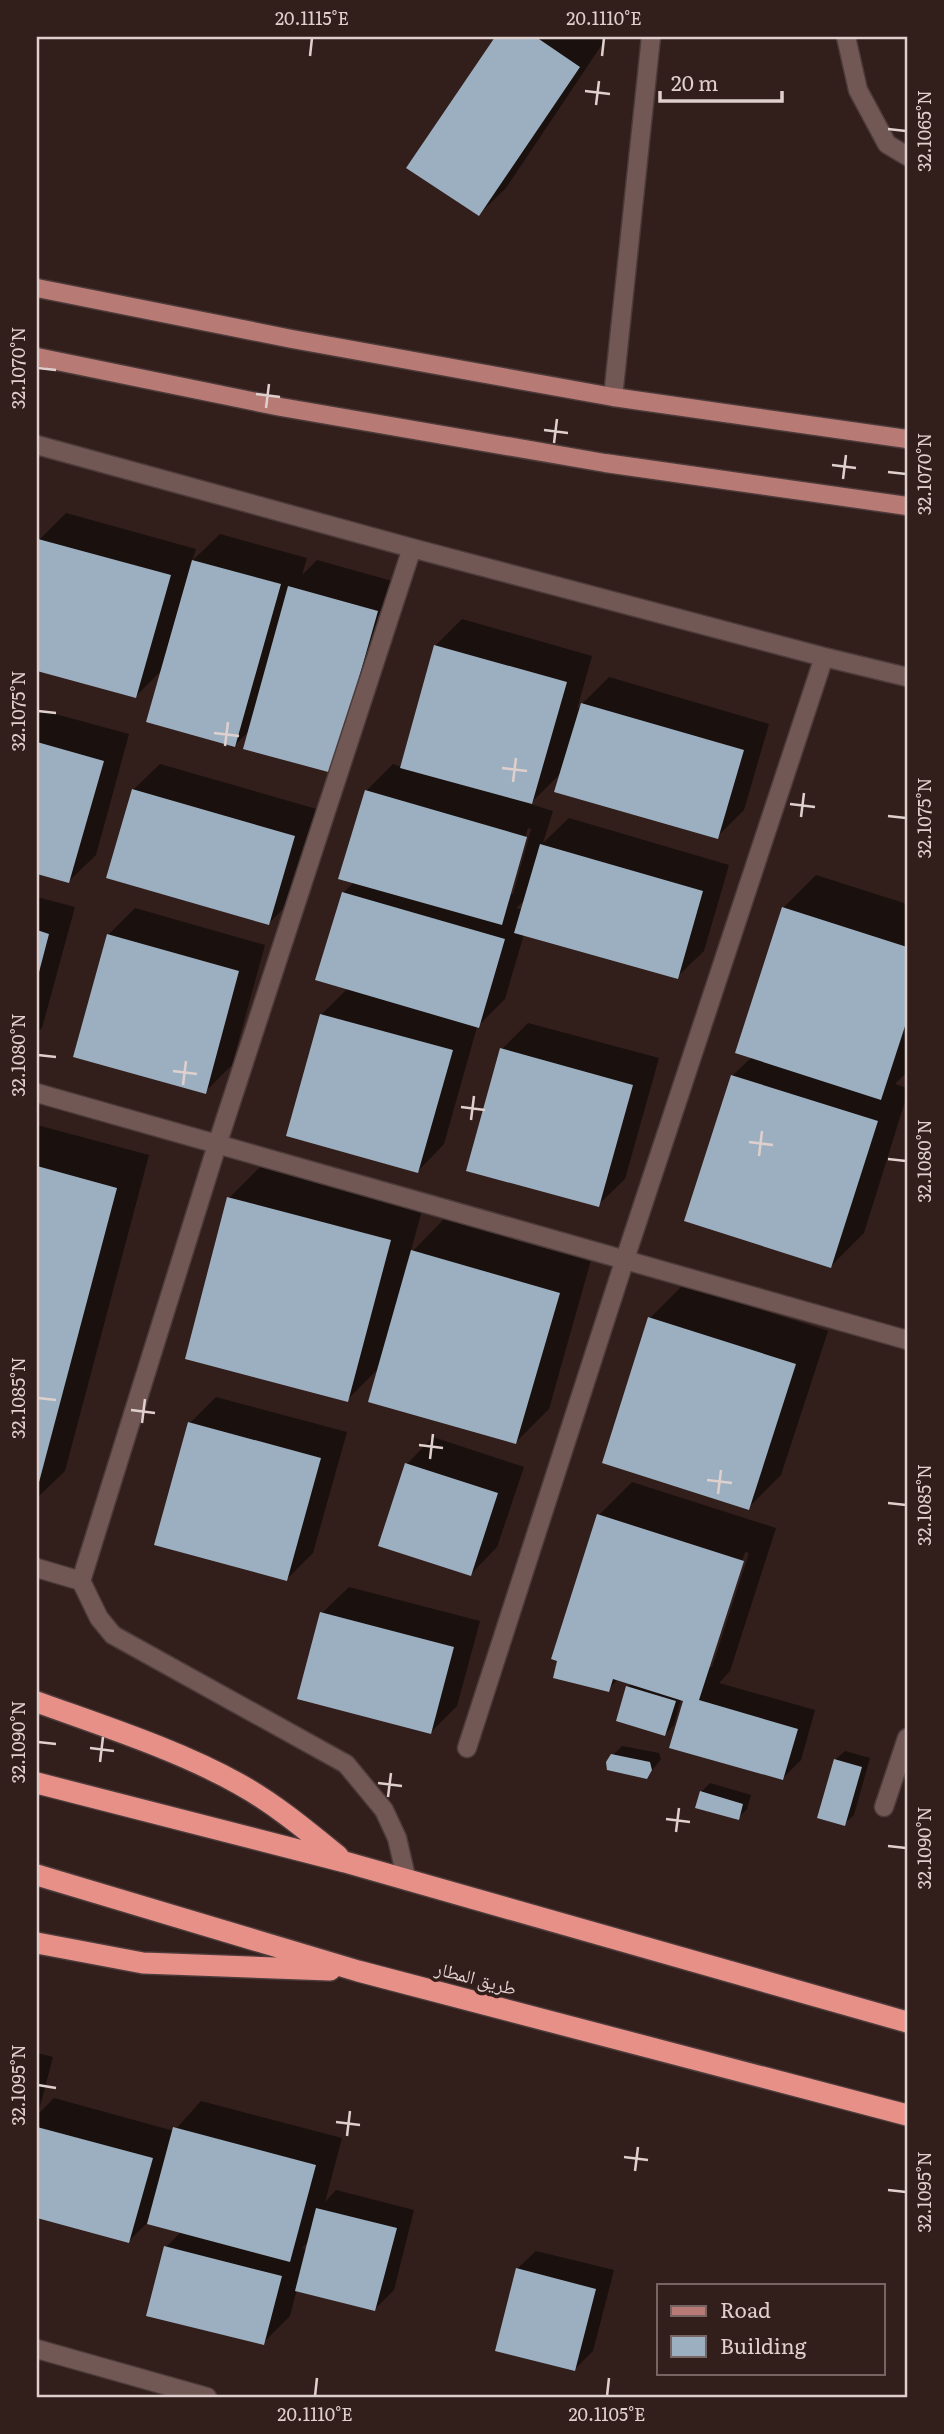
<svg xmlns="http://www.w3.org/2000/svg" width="944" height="2434" viewBox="0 0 944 2434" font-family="Literata,'Noto Naskh Arabic',serif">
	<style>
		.shadow { fill: #0007; fill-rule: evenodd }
		.building { fill: #9bafc0 }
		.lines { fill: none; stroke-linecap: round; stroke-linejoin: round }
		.street-casing { stroke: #4c3b3a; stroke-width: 21 }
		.primary-casing { stroke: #4c3b3a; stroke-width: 21 }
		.highway-casing { stroke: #4c3b3a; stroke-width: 24 }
		.street { stroke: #715855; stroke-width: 18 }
		.primary { stroke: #b77a74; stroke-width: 18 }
		.highway { stroke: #e69088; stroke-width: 21 }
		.ticks { fill: none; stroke: #dfd0ce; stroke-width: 2.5 }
		.labels { text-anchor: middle; stroke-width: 7; stroke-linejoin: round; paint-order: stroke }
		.street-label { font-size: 19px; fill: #dfd0ce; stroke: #321e1b }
		.neatline { fill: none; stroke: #dfd0ce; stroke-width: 2.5 }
		.ticks-label { font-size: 18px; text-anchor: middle; fill: #dfd0ce }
	</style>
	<rect width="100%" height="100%" fill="#321e1b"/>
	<path class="shadow" d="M 497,37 L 601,37 L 605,40 L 506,188 L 479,214 L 408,167 Z
		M 66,513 L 196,549 L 192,561 L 220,534 L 307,558 L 302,575 L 317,560 L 403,584 L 358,745 L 332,771 L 250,730 L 235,745 L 163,669 L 136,696 L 37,669 L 37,548 L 39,540 Z
		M 462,619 L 592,656 L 577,709 L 609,677 L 769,724 L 744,810 L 717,837 L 562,772 L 530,804 L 553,811 L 543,843 L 569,818 L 729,865 L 704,951 L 677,977 L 524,934 L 505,999 L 477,1027 L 444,1144 L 418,1171 L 321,1015 L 348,988 L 343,893 L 355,881 L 366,791 L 393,764 L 402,767 L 435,646 ZM 528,828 L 531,829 L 513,894 L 509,894 ZM 526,899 L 523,910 L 516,908 Z
		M 37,709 L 129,734 L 96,855 L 69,881 L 37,873 Z
		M 160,764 L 320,810 L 295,897 L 269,923 L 133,790 Z
		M 816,875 L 907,904 L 907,1072 L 895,1084 L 907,1088 L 907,1095 L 864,1233 L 831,1266 L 732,1076 L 752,1057 L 783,908 Z
		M 37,897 L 75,907 L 42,1028 L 37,1032 Z
		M 135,908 L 265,945 L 232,1065 L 205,1092 L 108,935 Z
		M 528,1023 L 659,1058 L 625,1179 L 598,1205 L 502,1049 Z
		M 37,1125 L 149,1155 L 65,1471 L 37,1498 Z
		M 262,1165 L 423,1207 L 410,1254 L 445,1218 L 591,1260 L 549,1409 L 516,1442 L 379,1368 L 347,1400 L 229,1198 Z
		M 683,1285 L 828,1331 L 781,1475 L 748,1508 L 604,1462 L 650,1318 Z
		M 216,1397 L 347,1432 L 313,1553 L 287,1579 L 190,1423 Z
		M 433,1437 L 524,1467 L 497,1547 L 471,1574 L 380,1545 L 407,1464 Z
		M 632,1482 L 776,1528 L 730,1671 L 719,1683 L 815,1710 L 801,1760 L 783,1778 L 685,1700 L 681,1699 L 674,1725 L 665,1734 L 628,1687 L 632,1683 L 618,1679 L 608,1690 L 599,1515 ZM 745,1552 L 749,1553 L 712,1667 L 708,1667 Z
		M 349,1587 L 480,1621 L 457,1706 L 431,1732 L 322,1613 Z
		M 622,1746 L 659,1753 L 661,1759 L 647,1777 L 612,1756 Z
		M 845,1751 L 870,1758 L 854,1815 L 844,1824 L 835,1760 Z
		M 710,1783 L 751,1795 L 747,1809 L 738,1818 L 701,1792 Z
		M 37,2053 L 53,2057 L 38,2114 L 54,2098 L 174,2131 L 201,2101 L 342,2138 L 325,2202 L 336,2190 L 414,2210 L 394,2290 L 375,2309 L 297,2289 L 290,2316 L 263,2343 L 166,2247 L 182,2231 L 148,2222 L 129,2241 L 37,2216 ZM 310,2240 L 307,2250 L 302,2248 Z
		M 536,2251 L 614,2270 L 593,2351 L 575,2369 L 517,2269 Z"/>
	<path class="building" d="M 495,37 L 536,37 L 580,67 L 479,216 L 406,168 Z
		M 38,539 L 171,575 L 136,698 L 37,671 Z
		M 192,560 L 281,584 L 235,747 L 146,722 Z
		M 288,586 L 378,611 L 332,773 L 243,749 Z
		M 434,645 L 567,682 L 532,804 L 400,768 Z
		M 581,703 L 744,750 L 718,839 L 554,792 Z
		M 37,742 L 104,761 L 69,883 L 37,874 Z
		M 132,789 L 295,836 L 269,925 L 106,878 Z
		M 365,790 L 527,837 L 502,925 L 338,879 Z
		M 540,844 L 703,891 L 678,979 L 514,933 Z
		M 342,892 L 505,939 L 479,1028 L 315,980 Z
		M 782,907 L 907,947 L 907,1020 L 881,1100 L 735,1053 Z
		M 37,930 L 49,934 L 38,976 L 37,976 Z
		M 107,934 L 239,971 L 206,1094 L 73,1057 Z
		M 320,1014 L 453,1050 L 418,1173 L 286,1136 Z
		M 500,1048 L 633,1085 L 599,1207 L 466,1171 Z
		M 731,1075 L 878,1121 L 831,1268 L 684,1221 Z
		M 37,1166 L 117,1188 L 38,1486 L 37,1486 Z
		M 227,1197 L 391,1240 L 348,1402 L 185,1359 Z
		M 411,1250 L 560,1293 L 516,1444 L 368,1402 Z
		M 648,1317 L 796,1364 L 749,1510 L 602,1463 Z
		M 188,1422 L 321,1458 L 287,1581 L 154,1545 Z
		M 405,1463 L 498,1493 L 471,1576 L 378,1546 Z
		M 597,1514 L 744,1561 L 699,1700 L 798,1729 L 783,1780 L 669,1748 L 683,1701 L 613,1679 L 609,1692 L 553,1678 L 557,1661 L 551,1659 Z
		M 320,1612 L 454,1647 L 431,1734 L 297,1699 Z
		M 626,1686 L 676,1701 L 665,1736 L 616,1721 Z
		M 611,1754 L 650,1762 L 652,1770 L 647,1779 L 607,1770 L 606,1762 Z
		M 834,1759 L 862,1767 L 845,1826 L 817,1818 Z
		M 700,1791 L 743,1804 L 739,1820 L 695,1808 Z
		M 37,2127 L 153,2158 L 129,2243 L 37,2218 Z
		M 173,2127 L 316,2165 L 290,2262 L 147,2224 Z
		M 316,2208 L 397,2228 L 375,2311 L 295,2291 Z
		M 164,2246 L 282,2276 L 264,2345 L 146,2316 Z
		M 516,2268 L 596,2289 L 575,2371 L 495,2351 Z"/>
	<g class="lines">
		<defs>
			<path id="street" d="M 846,37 L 858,90 L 887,144 L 907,156
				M 613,397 L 651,37
				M 37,445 L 412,548 L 824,657 L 625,1259 L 467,1748
				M 824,657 L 907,677
				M 37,1093 L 907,1340
				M 37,1568 L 81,1581
				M 884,1807 L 907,1738
				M 407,1881 L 397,1838 L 384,1810 L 346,1764 L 113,1635 L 99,1618 L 81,1581 L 217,1145 L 412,548
				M 37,2349 L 207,2397"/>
			<path id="primary" d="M 37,288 L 292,339 L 613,397 L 907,439
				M 37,357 L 281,407 L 605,463 L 907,506"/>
			<path id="highway" d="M 37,1702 C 103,1726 178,1750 239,1784 C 275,1804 306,1830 338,1856
				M 37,1783 L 345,1862 L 907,2022
				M 37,1875 L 358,1971 L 907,2115
				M 37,1943 L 143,1963 L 330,1970"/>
		</defs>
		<use href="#street" class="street-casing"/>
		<use href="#primary" class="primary-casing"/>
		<use href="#highway" class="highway-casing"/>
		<use href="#street" class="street"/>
		<use href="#primary" class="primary"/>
		<use href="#highway" class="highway"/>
	</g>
	<path class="ticks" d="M 310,56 L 312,38M 602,56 L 604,38M 585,91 L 610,94M 596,105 L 599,81M 888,129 L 906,131M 38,368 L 56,370M 256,394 L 280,397M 266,408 L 269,384M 544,430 L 568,433M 554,443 L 557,419M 832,465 L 856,468M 888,472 L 906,474M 843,479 L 846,455M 38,711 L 56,713M 214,733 L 239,736M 225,746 L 228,722M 502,768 L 527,771M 513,782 L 516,758M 790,804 L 815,807M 888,816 L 906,818M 801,817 L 804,793M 38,1055 L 56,1057M 173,1071 L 197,1074M 183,1085 L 186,1061M 461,1107 L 485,1110M 471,1120 L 474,1096M 749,1142 L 773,1145M 759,1156 L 762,1131M 888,1159 L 906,1161M 38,1398 L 56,1400M 131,1410 L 155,1413M 142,1423 L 145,1399M 419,1445 L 443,1448M 430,1459 L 433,1434M 707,1480 L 732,1483M 718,1494 L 721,1470M 888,1503 L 906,1505M 38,1742 L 56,1744M 90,1748 L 114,1751M 100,1762 L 103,1737M 378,1783 L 402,1786M 388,1797 L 391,1773M 666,1819 L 690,1822M 676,1832 L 679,1808M 888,1846 L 906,1848M 38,2085 L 56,2088M 336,2122 L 360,2125M 347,2136 L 350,2111M 624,2157 L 648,2160M 635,2171 L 638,2147M 888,2190 L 906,2192M 315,2396 L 317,2378M 607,2396 L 609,2378"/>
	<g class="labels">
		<g class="street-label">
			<text transform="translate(476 1978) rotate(15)" y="7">طريق المطار</text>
		</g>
	</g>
	<rect width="944" height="2434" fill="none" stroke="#321e1b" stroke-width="77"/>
	<rect x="657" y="2284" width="228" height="91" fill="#321e1b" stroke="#776563" stroke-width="2"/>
	<rect x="671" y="2306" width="35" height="10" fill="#b77a74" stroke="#776563" stroke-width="2"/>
	<text x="720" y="2318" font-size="21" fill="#dfd0ce">Road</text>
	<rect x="671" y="2336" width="35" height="21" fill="#9bafc0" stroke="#776563" stroke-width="2"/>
	<text x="720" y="2354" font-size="21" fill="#dfd0ce">Building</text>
	<path d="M660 91v10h122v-10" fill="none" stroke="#dfd0ce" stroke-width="3.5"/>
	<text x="671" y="91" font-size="21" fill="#dfd0ce" stroke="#321e1b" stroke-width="5" paint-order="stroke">20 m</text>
	<rect x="38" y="38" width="868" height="2358" class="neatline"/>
	<g class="ticks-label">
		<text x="312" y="25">20.1115°E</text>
		<text x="604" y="25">20.1110°E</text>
		<text transform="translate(925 131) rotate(-90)" y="6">32.1065°N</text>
		<text transform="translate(19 368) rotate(-90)" y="6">32.1070°N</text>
		<text transform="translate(925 474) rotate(-90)" y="6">32.1070°N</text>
		<text transform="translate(19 711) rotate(-90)" y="6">32.1075°N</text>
		<text transform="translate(925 818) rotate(-90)" y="6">32.1075°N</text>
		<text transform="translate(19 1055) rotate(-90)" y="6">32.1080°N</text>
		<text transform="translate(925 1161) rotate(-90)" y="6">32.1080°N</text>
		<text transform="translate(19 1398) rotate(-90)" y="6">32.1085°N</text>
		<text transform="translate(925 1505) rotate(-90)" y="6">32.1085°N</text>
		<text transform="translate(19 1742) rotate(-90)" y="6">32.1090°N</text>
		<text transform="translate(925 1848) rotate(-90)" y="6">32.1090°N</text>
		<text transform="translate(19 2085) rotate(-90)" y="6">32.1095°N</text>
		<text transform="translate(925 2192) rotate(-90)" y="6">32.1095°N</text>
		<text x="315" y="2421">20.1110°E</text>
		<text x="607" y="2421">20.1105°E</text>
	</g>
</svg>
